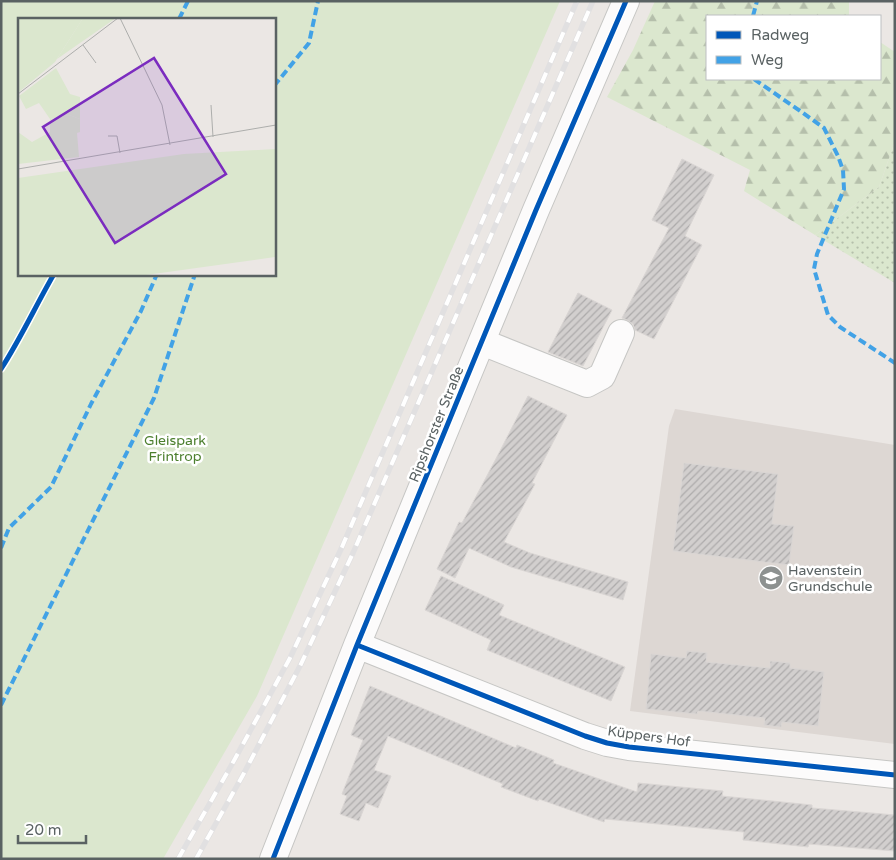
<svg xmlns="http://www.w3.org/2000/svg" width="896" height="860" viewBox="0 0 896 860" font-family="'Varela Round',sans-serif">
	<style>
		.education { fill: #ddd7d3 }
		.grass { fill: url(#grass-dots) }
		.forest { fill: url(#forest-firs) }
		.green { fill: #dbe7ce; fill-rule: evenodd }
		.building { fill: url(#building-hatch); stroke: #dad6d4 }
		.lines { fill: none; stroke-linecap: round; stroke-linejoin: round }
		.minor-casing { stroke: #c6c6c4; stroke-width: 28 }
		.minor { stroke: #fcfbfb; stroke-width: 26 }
		.rail-casing { stroke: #e1e0e1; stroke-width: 5.5 }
		.rail { stroke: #fff; stroke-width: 4; stroke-dasharray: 11; stroke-linecap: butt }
		.quiet { stroke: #42a2e6; stroke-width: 4; stroke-dasharray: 8 4; stroke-linecap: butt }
		.cycleway-casing { stroke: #fff; stroke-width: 8 }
		.cycleway { stroke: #0057b8; stroke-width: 5 }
		.labels { text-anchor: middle; stroke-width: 5; stroke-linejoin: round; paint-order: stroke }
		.street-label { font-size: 14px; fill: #5a6263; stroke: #fff }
		.park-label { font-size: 14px; fill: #4c7f2e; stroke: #fff }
		.poi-label { font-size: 14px; fill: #5a6263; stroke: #fff; text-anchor: start }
		.inset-road { fill: none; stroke: #adaeac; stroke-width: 1 }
		.view { fill: #7b2cbf; fill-opacity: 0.15; stroke: #7b2cbf; stroke-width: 2.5 }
		.inset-edge { fill: none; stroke: #5a6263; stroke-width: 2.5 }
	</style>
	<defs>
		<pattern id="grass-dots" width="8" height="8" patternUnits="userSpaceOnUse" patternTransform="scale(1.25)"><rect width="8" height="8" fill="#dbe7ce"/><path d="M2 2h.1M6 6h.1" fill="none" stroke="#b5bfab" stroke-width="1.8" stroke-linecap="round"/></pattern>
		<pattern id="forest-firs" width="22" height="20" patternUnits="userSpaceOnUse" patternTransform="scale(1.25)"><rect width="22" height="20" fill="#dbe7ce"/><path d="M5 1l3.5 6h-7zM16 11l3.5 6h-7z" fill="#b5bfab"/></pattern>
		<pattern id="building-hatch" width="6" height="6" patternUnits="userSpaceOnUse" patternTransform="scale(1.25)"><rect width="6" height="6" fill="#d2cfce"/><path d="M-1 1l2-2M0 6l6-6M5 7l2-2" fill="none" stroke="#adabab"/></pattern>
	</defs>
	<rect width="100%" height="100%" fill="#ebe7e4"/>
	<path class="education" d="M 675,409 L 895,445 L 895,744 L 630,711 L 669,426 Z"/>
	<path class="grass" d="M 895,141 L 895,283 L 815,235 L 879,187 Z"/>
	<path class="forest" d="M 655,1 L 849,1 L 849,16 L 707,16 L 707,79 L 880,79 L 880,42 L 895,52 L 895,141 L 879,187 L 815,235 L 744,191 L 750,170 L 607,97 L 633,50 Z"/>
	<path class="green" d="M 1,1 L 560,1 L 257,696 L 163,859 L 1,859 ZM 19,19 L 274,19 L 274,274 L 19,274 Z"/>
	<path class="building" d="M 682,159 L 714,175 L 685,236 L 702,245 L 654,339 L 635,330 L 633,324 L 627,320 L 622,318 L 669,228 L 652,220 Z
		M 578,293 L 612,310 L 583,366 L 548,352 Z
		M 528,396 L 567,415 L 532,483 L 535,484 L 504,542 L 530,553 L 628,582 L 623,600 L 511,567 L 469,548 L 455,578 L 437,569 L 459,522 L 462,523 L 500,451 Z
		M 684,463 L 778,474 L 772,524 L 794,526 L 789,565 L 673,551 Z
		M 441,576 L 504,605 L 499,615 L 625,667 L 611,701 L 487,650 L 491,640 L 425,610 Z
		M 687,651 L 707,653 L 706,662 L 770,668 L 770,661 L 790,663 L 790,668 L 824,672 L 818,726 L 782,722 L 781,727 L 764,725 L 765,718 L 698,711 L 697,714 L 646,709 L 651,654 L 686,658 Z
		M 370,686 L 516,748 L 517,745 L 554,760 L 553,763 L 637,792 L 638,783 L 723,791 L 722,796 L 812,805 L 812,808 L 895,815 L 895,851 L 809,844 L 808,847 L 743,840 L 744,832 L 605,819 L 604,822 L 539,799 L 538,801 L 501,787 L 503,784 L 388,736 L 374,770 L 391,776 L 378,808 L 366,803 L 359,821 L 340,814 L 347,796 L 342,794 L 363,740 L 351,735 Z"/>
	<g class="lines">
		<defs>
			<path id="minor" d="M 482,342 L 587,384 L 602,376 L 621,333
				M 357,645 L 585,736 L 607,743 L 629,747 L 895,775
				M 273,859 L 357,645 L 465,382 L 536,210 L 626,1"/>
		</defs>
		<use href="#minor" class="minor-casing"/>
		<use href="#minor" class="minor"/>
		<defs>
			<path id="rail" d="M 178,859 L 231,766 L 290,658 L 342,547 L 577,1
				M 196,859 L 243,775 L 301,664 L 353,553 L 593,1"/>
		</defs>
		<use href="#rail" class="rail-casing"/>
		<use href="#rail" class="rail"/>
		<path class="quiet" d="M 753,16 L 757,1
			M 179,19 L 188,1
			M 754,79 L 803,113 L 824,128 L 838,156 L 843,170 L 844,189 L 817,254 L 814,269 L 828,315 L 840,327 L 895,363
			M 274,86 L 309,43 L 318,1
			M 1,548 L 9,528 L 51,487 L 91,404 L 141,311 L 157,274
			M 1,705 L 154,398 L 195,274"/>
		<defs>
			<path id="cycleway" d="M 1,369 C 21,338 36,305 54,274
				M 357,645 L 585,736 L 607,743 L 629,747 L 895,775
				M 273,859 L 357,645 L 465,382 L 536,210 L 626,1"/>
		</defs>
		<use href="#cycleway" class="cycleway-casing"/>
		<use href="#cycleway" class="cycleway"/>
	</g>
	<defs>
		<symbol id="school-disc" viewBox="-11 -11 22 22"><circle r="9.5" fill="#8d9190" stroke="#fff"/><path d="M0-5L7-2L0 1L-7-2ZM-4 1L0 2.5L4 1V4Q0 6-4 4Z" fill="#fff"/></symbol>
	</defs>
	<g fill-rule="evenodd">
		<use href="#school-disc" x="757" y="564" width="28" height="28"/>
	</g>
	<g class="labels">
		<g class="street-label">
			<text transform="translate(436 424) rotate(-68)" y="5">Ripshorster Straße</text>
			<text transform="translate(649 736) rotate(8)" y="5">Küppers Hof</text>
		</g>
		<g class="park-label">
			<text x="175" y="445">Gleispark<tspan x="175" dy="16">Frintrop</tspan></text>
		</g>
		<g class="poi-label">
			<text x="788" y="575">Havenstein<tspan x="788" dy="16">Grundschule</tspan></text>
		</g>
	</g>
	<g transform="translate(18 18)">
		<rect width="258" height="258" fill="#ebe7e4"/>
		<path d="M 0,0 L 65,0 L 37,44 L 1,74 ZM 38,50 L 52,76 L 62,79 L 62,101 L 51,97 L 32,101 L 21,85 L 8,91 L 1,78 Z" fill="#dbe7ce"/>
		<path d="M 65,0 L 98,0 L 39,41 ZM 51,97 L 62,101 L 62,114 L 59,115 L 61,139 L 0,146 L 0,114 L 14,124 L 32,114 L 32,101 Z" fill="#dbe7ce"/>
		<path d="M 257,131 L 257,239 L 128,257 L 0,257 L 0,160 L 166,136 Z" fill="#dbe7ce"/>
		<path class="inset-road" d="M 102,0 L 144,87 L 152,127M 65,27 L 78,45M 0,76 L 100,0M 193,87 L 195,119M 90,118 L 99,118 L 102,135M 0,151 L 258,107"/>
		<path class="view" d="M 136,40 L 208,156 L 97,225 L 25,109 Z"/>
		<rect width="258" height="258" class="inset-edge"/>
	</g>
	<rect width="896" height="860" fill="none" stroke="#5a6263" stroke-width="5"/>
	<rect x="706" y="15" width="175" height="65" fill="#ffffff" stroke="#bdc0c1"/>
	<rect x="716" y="31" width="25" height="8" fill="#0057b8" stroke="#bdc0c1"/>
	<text x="751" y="40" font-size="15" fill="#5a6263">Radweg</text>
	<rect x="716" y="56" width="25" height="8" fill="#42a2e6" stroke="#bdc0c1"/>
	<text x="751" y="65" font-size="15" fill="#5a6263">Weg</text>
	<path d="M18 835v8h68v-8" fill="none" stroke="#5a6263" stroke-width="2.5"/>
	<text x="25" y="835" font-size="15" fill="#5a6263" stroke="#ffffff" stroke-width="4" paint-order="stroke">20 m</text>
</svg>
